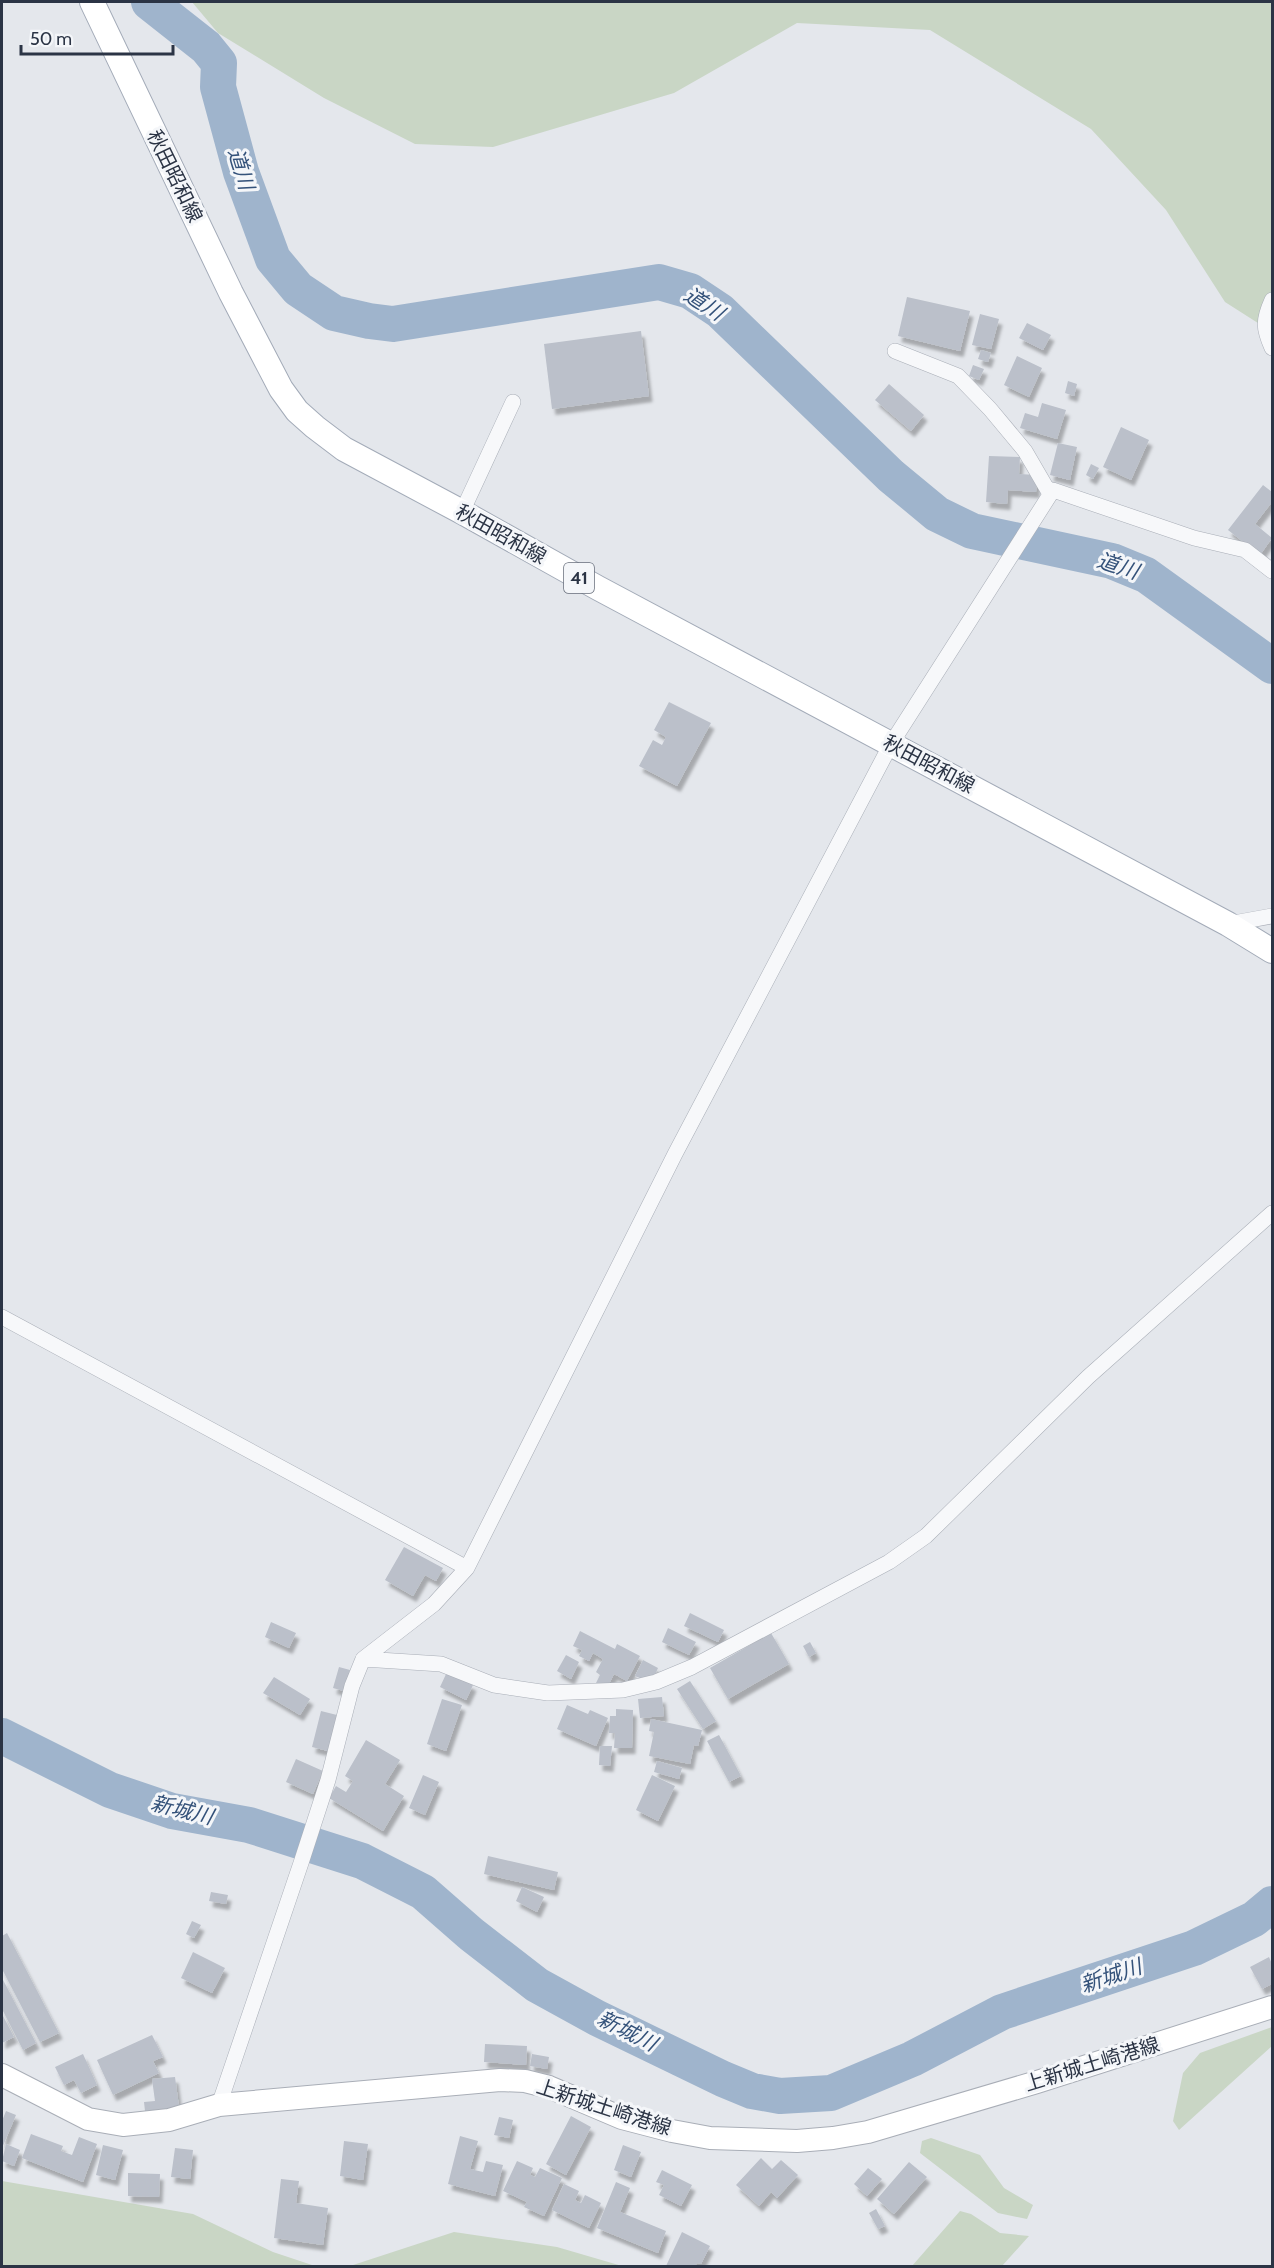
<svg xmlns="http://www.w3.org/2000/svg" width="1274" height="2268" viewBox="0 0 1274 2268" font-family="Cabin,'Noto Sans JP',sans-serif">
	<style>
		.green { fill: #c9d6c5 }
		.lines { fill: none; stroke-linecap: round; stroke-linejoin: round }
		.river { stroke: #9fb4cc; stroke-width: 36 }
		.building { fill: #bbc0ca; filter: url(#shadow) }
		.street-casing { stroke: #a9aeb7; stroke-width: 16 }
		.secondary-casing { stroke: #a9aeb7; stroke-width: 24 }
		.primary-casing { stroke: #a3abb8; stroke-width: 26 }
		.street { stroke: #f7f8fa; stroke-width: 15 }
		.secondary { stroke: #fff; stroke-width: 22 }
		.primary { stroke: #fff; stroke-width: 24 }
		.labels { text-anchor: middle; stroke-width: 6; stroke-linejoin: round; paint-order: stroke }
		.shield { fill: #f4f6f9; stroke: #676e7b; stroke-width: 1.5 }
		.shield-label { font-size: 18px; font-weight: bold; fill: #2b3445 }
		.street-label { font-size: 20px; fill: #2b3445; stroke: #f4f6f9 }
		.water-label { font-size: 21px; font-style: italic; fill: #34527a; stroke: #f4f6f9 }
	</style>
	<defs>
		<filter id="shadow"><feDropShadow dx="3.5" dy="6" stdDeviation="1.5" flood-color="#0004"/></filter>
	</defs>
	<rect width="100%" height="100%" fill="#e4e7ec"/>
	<path class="green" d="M 192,2 L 1272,2 L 1272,332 L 1225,302 L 1166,210 L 1091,129 L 930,30 L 797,23 L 674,93 L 493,147 L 415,144 L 324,98 L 218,33 Z
		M 1272,2027 L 1272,2046 L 1179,2130 L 1173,2121 L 1183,2073 L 1200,2053 Z
		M 931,2138 L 980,2155 L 1004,2188 L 1033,2205 L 1027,2219 L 998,2213 L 920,2153 L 922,2141 Z
		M 2,2181 L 193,2214 L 273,2252 L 315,2266 L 2,2266 Z
		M 960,2211 L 971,2214 L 1000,2233 L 1029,2236 L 1002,2266 L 912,2266 Z
		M 454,2232 L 557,2247 L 622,2266 L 350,2266 Z"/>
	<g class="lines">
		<path class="river" d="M 149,2 L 206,47 L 219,63 L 218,87 L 241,172 L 273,259 L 298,289 L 334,313 L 369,321 L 393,324 L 659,282 L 690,291 L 720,311 L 891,476 L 937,514 L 972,531 L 1112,561 L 1146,575 L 1272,666
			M 2,1736 L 110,1790 L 172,1811 L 249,1825 L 362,1861 L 423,1892 L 471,1934 L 537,1985 L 597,2018 L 723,2079 L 752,2091 L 780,2096 L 831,2093 L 912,2059 L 1002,2012 L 1194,1948 L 1254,1919 L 1272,1904"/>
	</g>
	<path class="building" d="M 907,297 L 970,311 L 960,351 L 898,336 Z
		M 980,314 L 999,319 L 991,349 L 972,345 Z
		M 1027,323 L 1051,335 L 1043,350 L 1019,338 Z
		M 641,331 L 649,396 L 552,409 L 544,344 Z
		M 981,350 L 991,353 L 988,362 L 978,359 Z
		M 1017,356 L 1042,368 L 1029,397 L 1004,385 Z
		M 973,365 L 984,369 L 979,380 L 969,376 Z
		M 1068,381 L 1077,384 L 1074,396 L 1065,393 Z
		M 889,384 L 924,415 L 911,431 L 875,400 Z
		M 1042,403 L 1066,410 L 1057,439 L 1020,428 L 1025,413 L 1038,417 Z
		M 1121,427 L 1149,440 L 1131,480 L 1103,467 Z
		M 1058,443 L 1077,447 L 1070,480 L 1050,475 Z
		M 989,456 L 1020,457 L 1019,474 L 1037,475 L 1036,492 L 1008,490 L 1007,504 L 986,502 Z
		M 1091,464 L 1099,468 L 1093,479 L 1086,475 Z
		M 1263,485 L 1272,492 L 1272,502 L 1255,524 L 1272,538 L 1260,555 L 1228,530 Z
		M 669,702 L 711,723 L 677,786 L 639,766 L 653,740 L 662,745 L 666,737 L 654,730 Z
		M 404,1547 L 443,1568 L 436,1581 L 425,1575 L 413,1596 L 385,1580 Z
		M 690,1613 L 724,1630 L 718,1642 L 684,1626 Z
		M 271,1622 L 296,1633 L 289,1648 L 265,1637 Z
		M 668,1628 L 696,1642 L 689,1655 L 662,1642 Z
		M 580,1631 L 615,1649 L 617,1644 L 640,1656 L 627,1681 L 614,1674 L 607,1688 L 596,1683 L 600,1675 L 596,1672 L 603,1659 L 593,1653 L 589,1661 L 579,1656 L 582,1650 L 573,1646 Z
		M 771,1633 L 789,1664 L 728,1699 L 710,1668 Z
		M 810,1642 L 816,1653 L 809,1657 L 803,1646 Z
		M 566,1655 L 579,1662 L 571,1679 L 557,1671 Z
		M 643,1660 L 658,1668 L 653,1679 L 645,1680 L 635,1676 Z
		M 339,1667 L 350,1670 L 344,1691 L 333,1688 Z
		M 447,1672 L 473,1685 L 466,1700 L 440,1687 Z
		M 274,1677 L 310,1699 L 300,1715 L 263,1693 Z
		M 690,1681 L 716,1721 L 703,1729 L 677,1689 Z
		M 662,1697 L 664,1716 L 640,1718 L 638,1699 Z
		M 442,1699 L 462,1705 L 446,1751 L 427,1744 Z
		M 567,1705 L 588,1714 L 590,1710 L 608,1718 L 596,1746 L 557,1729 Z
		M 616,1709 L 633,1710 L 632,1748 L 614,1748 L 615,1733 L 609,1733 L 610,1716 L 616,1716 Z
		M 321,1711 L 337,1715 L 328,1751 L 312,1747 Z
		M 651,1719 L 702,1730 L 698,1746 L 694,1745 L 690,1764 L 649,1756 L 654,1732 L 649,1731 Z
		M 719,1735 L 741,1776 L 729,1782 L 707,1741 Z
		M 366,1740 L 400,1760 L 385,1784 L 404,1796 L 383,1831 L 329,1798 L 336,1786 L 346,1792 L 353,1781 L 345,1776 Z
		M 600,1746 L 612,1746 L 610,1766 L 599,1765 Z
		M 296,1759 L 323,1771 L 313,1794 L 286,1782 Z
		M 657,1761 L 682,1768 L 679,1779 L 654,1772 Z
		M 423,1775 L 439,1782 L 425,1815 L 409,1808 Z
		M 652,1775 L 675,1786 L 658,1821 L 636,1810 Z
		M 488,1856 L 558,1872 L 554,1890 L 484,1874 Z
		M 522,1887 L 544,1897 L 537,1912 L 516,1901 Z
		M 211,1892 L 228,1895 L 226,1904 L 209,1901 Z
		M 192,1921 L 201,1925 L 194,1938 L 186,1934 Z
		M 7,1933 L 59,2033 L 40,2042 L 2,1969 L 2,1936 Z
		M 193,1952 L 225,1968 L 212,1993 L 181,1978 Z
		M 1269,1957 L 1272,1964 L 1272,1984 L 1262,1989 L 1250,1967 Z
		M 2,1978 L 36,2043 L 23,2050 L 2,2009 Z
		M 2,2014 L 14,2037 L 2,2043 Z
		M 152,2035 L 163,2057 L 153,2061 L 159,2073 L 113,2095 L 97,2060 Z
		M 485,2044 L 527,2046 L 526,2065 L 484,2062 Z
		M 83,2054 L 97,2085 L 81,2093 L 74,2080 L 64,2085 L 55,2067 Z
		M 532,2054 L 549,2057 L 547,2069 L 530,2066 Z
		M 175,2077 L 179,2107 L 145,2111 L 144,2102 L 155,2101 L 152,2079 Z
		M 6,2111 L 16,2115 L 2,2148 L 2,2121 Z
		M 571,2116 L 591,2127 L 566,2175 L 546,2164 Z
		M 499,2117 L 513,2120 L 509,2138 L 494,2135 Z
		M 31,2134 L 63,2146 L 61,2151 L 72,2155 L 79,2137 L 97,2144 L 83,2182 L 22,2158 Z
		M 460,2136 L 478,2141 L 470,2169 L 483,2172 L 486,2161 L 503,2165 L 495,2196 L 448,2184 Z
		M 344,2141 L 368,2144 L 363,2180 L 340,2176 Z
		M 6,2144 L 20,2150 L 14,2166 L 2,2161 Z
		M 103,2145 L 123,2150 L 115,2180 L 96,2175 Z
		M 623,2145 L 641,2152 L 631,2177 L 614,2170 Z
		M 175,2148 L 193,2150 L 190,2179 L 171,2177 Z
		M 761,2158 L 772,2169 L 781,2160 L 798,2175 L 777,2198 L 771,2192 L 759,2206 L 736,2185 Z
		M 517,2161 L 533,2168 L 530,2175 L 535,2177 L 540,2168 L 562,2178 L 544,2216 L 524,2207 L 527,2202 L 503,2191 Z
		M 909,2162 L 927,2177 L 894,2214 L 877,2199 Z
		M 868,2168 L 882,2179 L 867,2196 L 854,2184 Z
		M 662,2170 L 692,2185 L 681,2206 L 659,2195 L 664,2185 L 656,2182 Z
		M 128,2173 L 160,2174 L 159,2197 L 128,2196 Z
		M 281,2179 L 299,2181 L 296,2203 L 328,2208 L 323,2245 L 274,2238 Z
		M 616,2182 L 630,2188 L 620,2212 L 666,2231 L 658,2253 L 597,2228 Z
		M 564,2184 L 579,2191 L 575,2200 L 581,2203 L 585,2195 L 601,2203 L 589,2228 L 552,2210 Z
		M 876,2209 L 885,2226 L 878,2229 L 869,2213 Z
		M 682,2232 L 710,2246 L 701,2264 L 697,2263 L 695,2266 L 666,2266 Z"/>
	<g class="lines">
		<defs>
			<path id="street" d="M 1272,300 C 1263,320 1263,328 1272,348
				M 895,351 L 958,376 L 990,409 L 1025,451 L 1050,494
				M 462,512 L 513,402
				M 1228,924 L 1272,916
				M 2,1317 L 467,1568
				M 363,1659 L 441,1664 L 494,1685 L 548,1693 L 623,1690 L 656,1682 L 692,1667 L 889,1562 L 926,1536 L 1088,1377 L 1272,1213
				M 219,2105 L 301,1863 L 328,1780 L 352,1686 L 363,1659 L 434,1604 L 467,1568 L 675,1154 L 891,744 L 1053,490 L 1194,538 L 1245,550 L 1272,571"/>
			<path id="secondary" d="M 2,2075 L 88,2119 L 123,2125 L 169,2120 L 219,2105 L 500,2080 L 525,2081 L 549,2087 L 622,2118 L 672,2131 L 710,2138 L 797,2141 L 833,2138 L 868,2132 L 1037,2082 L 1272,2007"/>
			<path id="primary" d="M 92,2 L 231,293 L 281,389 L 297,411 L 315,427 L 344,449 L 462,512 L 598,588 L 1228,924 L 1272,951"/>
		</defs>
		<use href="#street" class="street-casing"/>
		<use href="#secondary" class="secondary-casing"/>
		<use href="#primary" class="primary-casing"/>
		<use href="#street" class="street"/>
		<use href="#secondary" class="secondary"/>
		<use href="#primary" class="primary"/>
	</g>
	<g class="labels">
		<rect class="shield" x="564" y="563" width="30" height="30" rx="4.5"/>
		<g class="shield-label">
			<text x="579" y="584">41</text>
		</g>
		<g class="street-label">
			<text transform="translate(175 176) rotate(64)" y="7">秋田昭和線</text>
			<text transform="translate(501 534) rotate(29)" y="7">秋田昭和線</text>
			<text transform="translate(929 764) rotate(28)" y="7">秋田昭和線</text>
			<text transform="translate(1092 2064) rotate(-17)" y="7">上新城土崎港線</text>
			<text transform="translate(604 2107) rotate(18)" y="7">上新城土崎港線</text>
		</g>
		<g class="water-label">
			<text transform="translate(241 169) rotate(73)" y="7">道川</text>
			<text transform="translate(704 304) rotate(33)" y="7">道川</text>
			<text transform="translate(1118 566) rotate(18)" y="7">道川</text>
			<text transform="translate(182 1810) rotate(14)" y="7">新城川</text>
			<text transform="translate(1111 1976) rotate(-19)" y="7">新城川</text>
			<text transform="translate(627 2031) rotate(27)" y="7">新城川</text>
		</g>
	</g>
	<rect width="1274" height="2268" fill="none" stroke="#2b3445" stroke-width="6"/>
	<path d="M21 45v9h152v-9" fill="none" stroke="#2b3445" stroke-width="3"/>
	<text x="30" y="45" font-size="18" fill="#2b3445" stroke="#f4f6f9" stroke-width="4.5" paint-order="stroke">50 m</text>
</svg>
